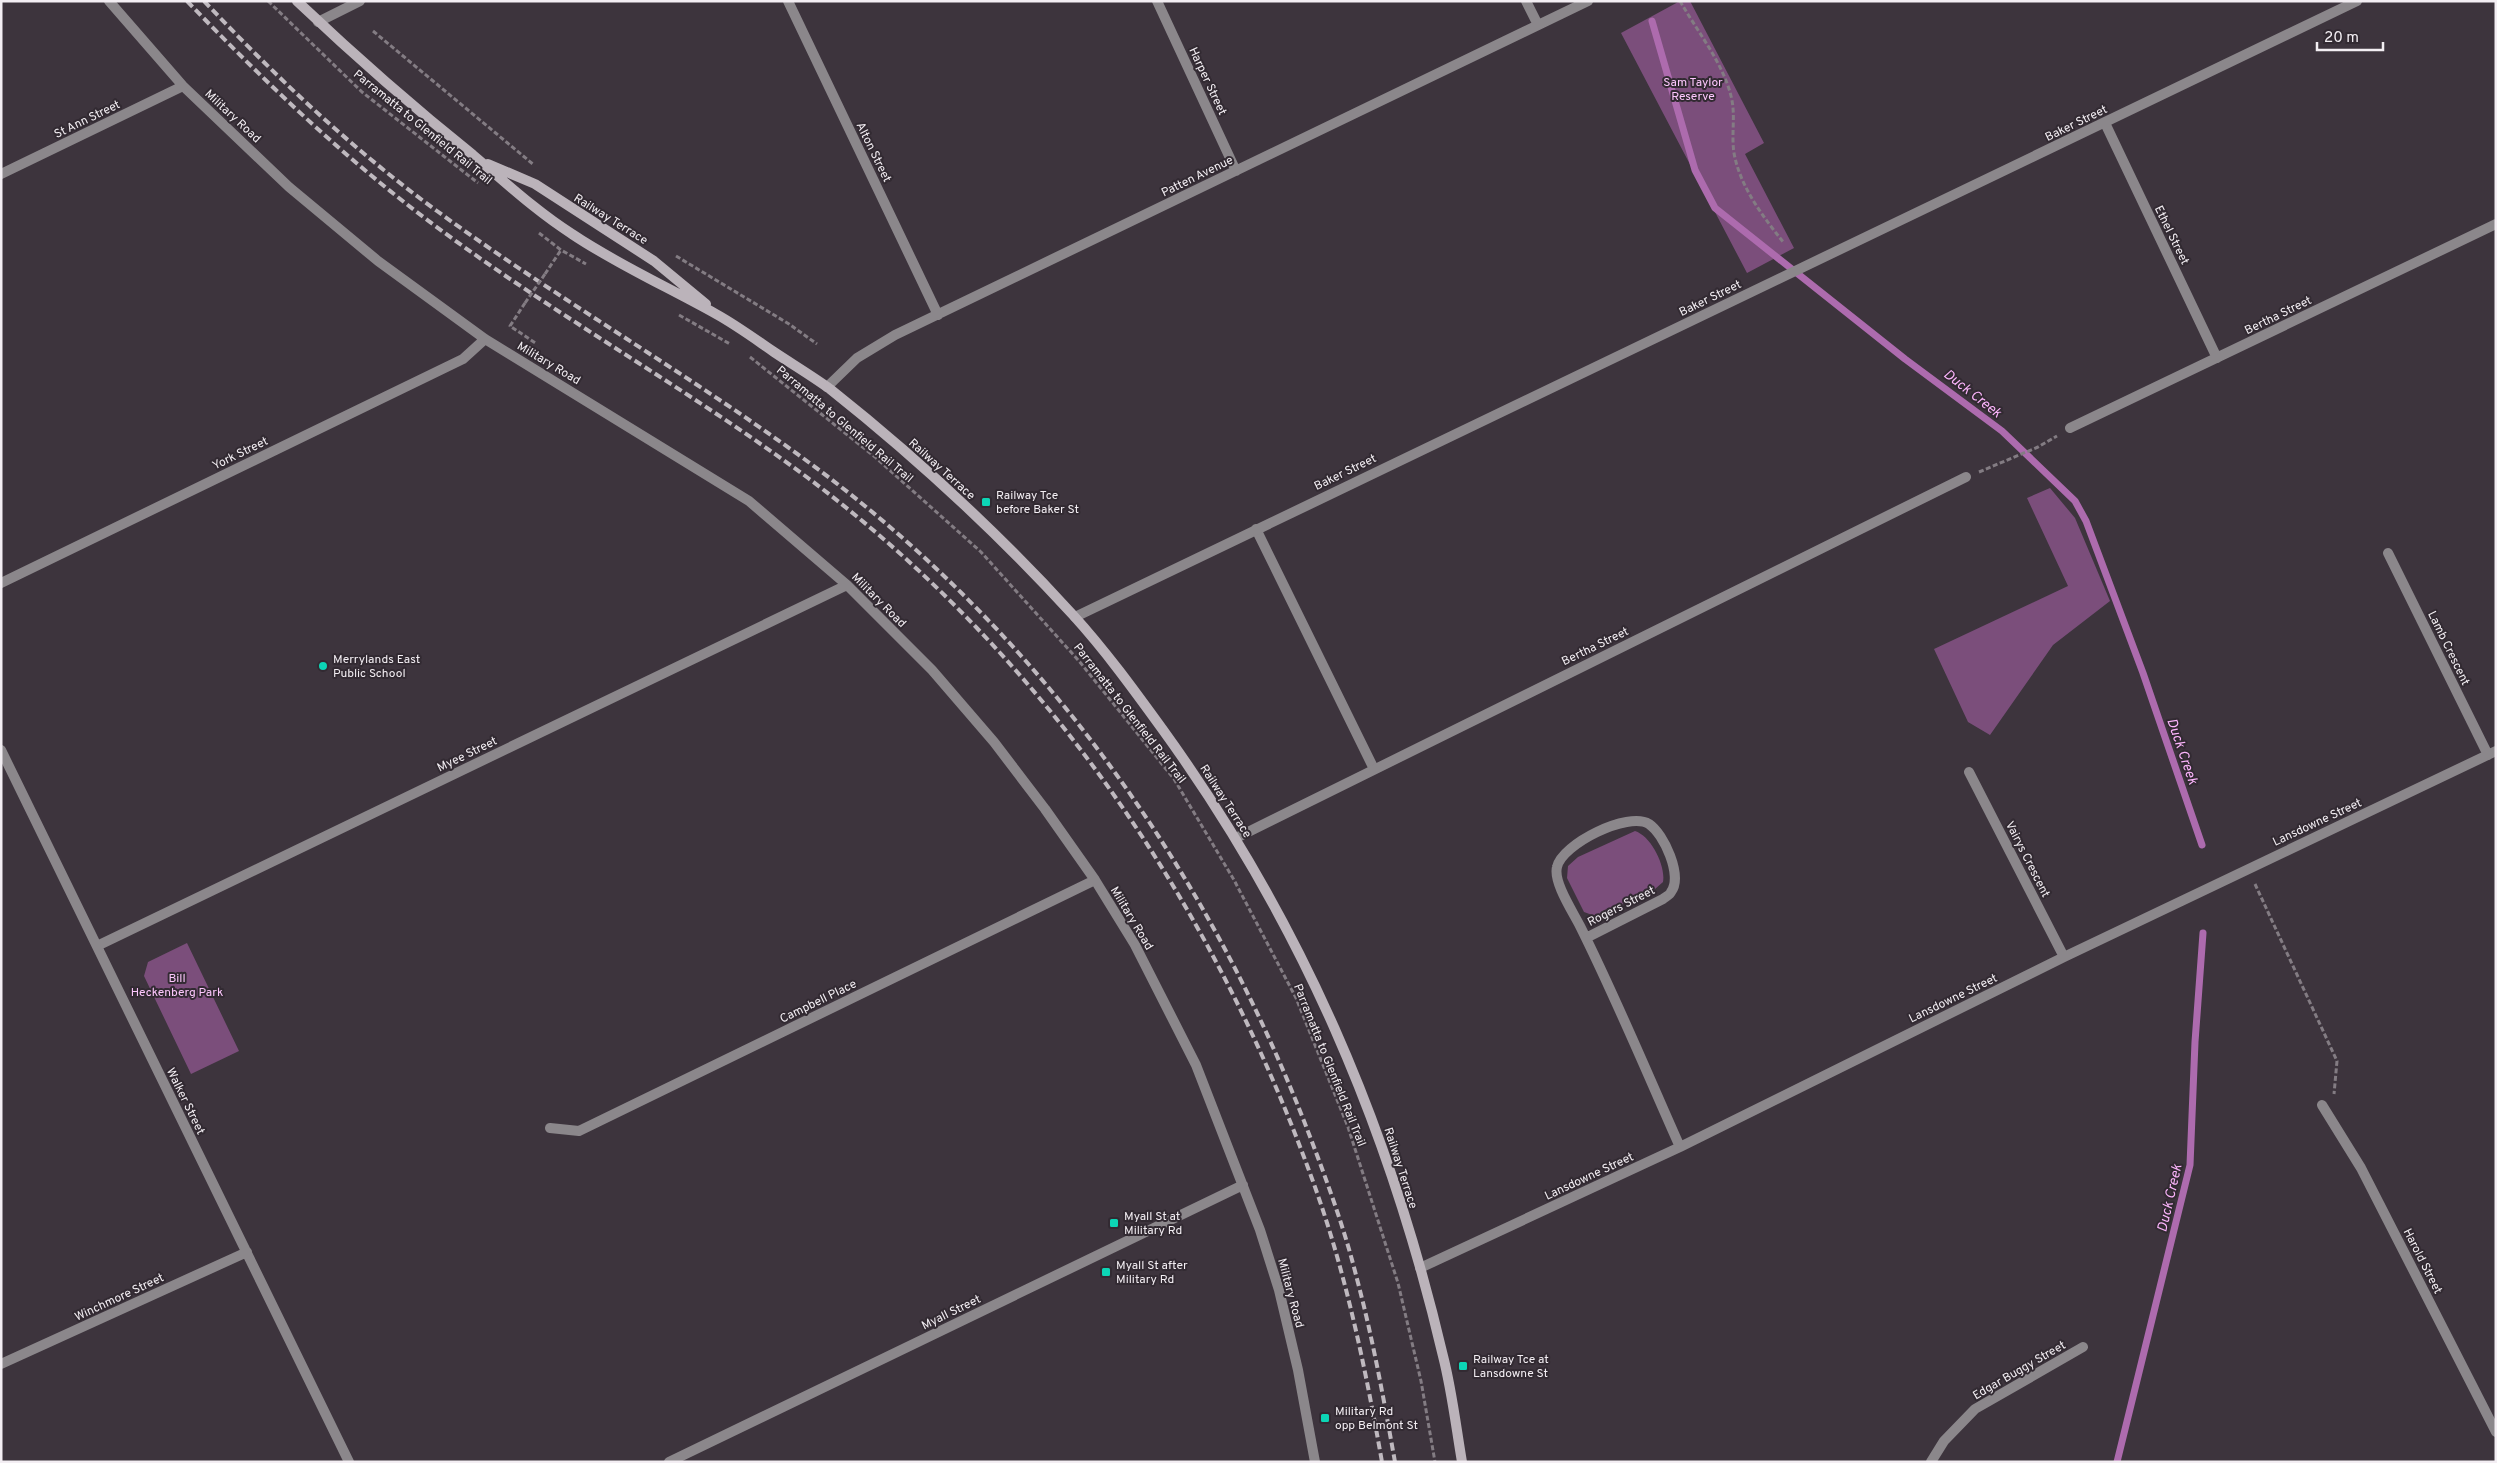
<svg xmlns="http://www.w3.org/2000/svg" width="2497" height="1463" viewBox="0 0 2497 1463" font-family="Overpass,sans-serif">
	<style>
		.green { fill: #7b4e7b }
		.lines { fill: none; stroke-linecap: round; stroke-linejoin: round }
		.stream { stroke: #ad6bae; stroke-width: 7 }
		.path { stroke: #837c83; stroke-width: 3; stroke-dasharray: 5 2.5; stroke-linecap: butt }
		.service { stroke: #8b878b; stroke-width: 10 }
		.minor { stroke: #8b878b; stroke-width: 10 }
		.secondary { stroke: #bbb3ba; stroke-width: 10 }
		.rail { stroke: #bfb9bf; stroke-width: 4; stroke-dasharray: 8 4; stroke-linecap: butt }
		.path-bridge { stroke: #837c83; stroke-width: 3; stroke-dasharray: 5 2.5; stroke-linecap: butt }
		.poi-dot { fill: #0cd5b5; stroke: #322a32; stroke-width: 2 }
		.labels { text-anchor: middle; stroke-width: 4; stroke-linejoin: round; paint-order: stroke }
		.street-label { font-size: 12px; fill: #f3eef3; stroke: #322a32 }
		.park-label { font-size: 12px; fill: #fdc7fd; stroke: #322a32 }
		.poi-label { font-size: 12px; fill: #f3eef3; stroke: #322a32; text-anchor: start }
		.water-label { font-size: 14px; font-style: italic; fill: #fbb4fb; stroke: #322a32 }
	</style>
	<rect width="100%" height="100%" fill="#3d343d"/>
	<path class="green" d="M 1680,1 L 1690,1 L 1764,143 L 1745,154 L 1794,248 L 1747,273 L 1621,33 Z
		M 2050,488 L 2075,518 L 2110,601 L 2053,645 L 1990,735 L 1968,722 L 1934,649 L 2068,586 L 2027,498 Z
		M 1635,831 C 1651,836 1666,866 1663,882 L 1655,889 L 1600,915 L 1595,916 L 1584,912 L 1567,878 L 1568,866 L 1578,857 Z
		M 187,943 L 239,1051 L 191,1074 L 144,976 L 148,962 Z"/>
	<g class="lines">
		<path class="stream" d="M 1652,21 L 1695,170 L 1715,208 L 1905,359 L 2002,431 L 2075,501 L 2086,521 L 2143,673 L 2202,845
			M 2117,1462 L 2190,1165 L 2195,1042 L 2203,933"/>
		<path class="path" d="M 268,1 L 362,92 L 478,183
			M 1680,1 C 1697,31 1723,63 1731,96 C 1736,115 1731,134 1734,153 C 1740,187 1764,218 1784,243
			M 373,31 L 534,165
			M 539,233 L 561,250 L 586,264
			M 676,256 L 789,324 L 817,344
			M 545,274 L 561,250
			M 525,303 L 510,326 L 537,344
			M 679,315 L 730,344
			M 750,357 L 875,457 L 981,552 L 1079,661 L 1174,779 L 1234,880 L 1296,998 L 1348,1127 L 1398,1283 L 1421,1381 L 1435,1462
			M 1979,472 L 2038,447 L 2057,436
			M 2255,884 L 2337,1061 L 2334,1094"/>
		<path class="service" d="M 1256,529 L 1374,769"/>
		<path class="minor" d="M 109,1 L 183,86 L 289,187 L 378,261 L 485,339 L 749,501 L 847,585 L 932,670 L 994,742 L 1045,809 L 1095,880 L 1135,945 L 1196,1065 L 1260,1230 L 1279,1290 L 1298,1370 L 1315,1462
			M 788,1 L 938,315
			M 1157,1 L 1236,171
			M 1526,1 L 1538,25
			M 318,22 L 360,1
			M 2105,123 L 2217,358
			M 1,174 L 183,86
			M 827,387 L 857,358 L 895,335 L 1588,1
			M 2070,428 L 2496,224
			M 2388,553 L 2488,755
			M 1,583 L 463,359 L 485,339
			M 1075,617 L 2357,1
			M 1,750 L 349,1462
			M 1969,772 L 2064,957
			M 1236,838 L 1966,477
			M 1586,938 L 1663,899 C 1665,897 1670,895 1671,892 C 1683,876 1664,834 1649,824 C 1628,811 1562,844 1557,867 C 1553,882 1573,912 1580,926 C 1616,998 1647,1073 1680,1147
			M 97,946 L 847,585
			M 2322,1105 L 2361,1168 L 2496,1432
			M 550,1128 L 579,1131 L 1095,880
			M 1420,1268 L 1680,1147 L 2064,957 L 2496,751
			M 1,1364 L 247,1252
			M 669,1462 L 1243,1185
			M 1931,1462 L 1944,1441 L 1975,1409 L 2083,1347"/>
		<path class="secondary" d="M 297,1 C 354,55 412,106 473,155 C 505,182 536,211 572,234 C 618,265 668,287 716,314 C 736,325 755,339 774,352 C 792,364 812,376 830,389 C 917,458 998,533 1073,615 C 1105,650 1134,690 1163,730 C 1301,921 1389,1126 1443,1356 C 1452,1391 1456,1427 1462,1462
			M 488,164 L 535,184 L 654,261 L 706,304"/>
		<path class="rail" d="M 187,1 C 262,79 340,154 426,219 C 549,312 684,386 808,478 C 1044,655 1211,901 1311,1176 C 1345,1268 1365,1366 1382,1462
			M 204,1 C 276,77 352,149 437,211 C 559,300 689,374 811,464 C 1037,631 1202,861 1304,1121 C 1324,1173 1344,1226 1357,1279 C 1373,1339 1384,1401 1395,1462"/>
		<path class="path-bridge" d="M 525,303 L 545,274"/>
	</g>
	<g class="poi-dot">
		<rect x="981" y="497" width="10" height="10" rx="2.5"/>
		<circle cx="323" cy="666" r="5"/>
		<rect x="1109" y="1218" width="10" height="10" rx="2.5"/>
		<rect x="1101" y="1267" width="10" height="10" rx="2.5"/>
		<rect x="1458" y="1361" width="10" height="10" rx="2.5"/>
		<rect x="1320" y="1413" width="10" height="10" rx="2.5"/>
	</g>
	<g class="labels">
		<g class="street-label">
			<text transform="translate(1208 81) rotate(65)" y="4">Harper Street</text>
			<text transform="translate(233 116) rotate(43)" y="4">Military Road</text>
			<text transform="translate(87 119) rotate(-26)" y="4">St Ann Street</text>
			<text transform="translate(2076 123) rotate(-26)" y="4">Baker Street</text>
			<text transform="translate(423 127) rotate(39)" y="4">Parramatta to Glenfield Rail Trail</text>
			<text transform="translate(874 152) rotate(64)" y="4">Alton Street</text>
			<text transform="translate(1197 176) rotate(-26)" y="4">Patten Avenue</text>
			<text transform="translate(611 219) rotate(32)" y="4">Railway Terrace</text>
			<text transform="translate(2172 235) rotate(64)" y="4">Ethel Street</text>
			<text transform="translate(1710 298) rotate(-26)" y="4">Baker Street</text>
			<text transform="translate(2278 315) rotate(-26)" y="4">Bertha Street</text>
			<text transform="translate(549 363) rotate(31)" y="4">Military Road</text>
			<text transform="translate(845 424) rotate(40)" y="4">Parramatta to Glenfield Rail Trail</text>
			<text transform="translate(240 453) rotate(-26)" y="4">York Street</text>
			<text transform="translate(942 469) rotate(42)" y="4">Railway Terrace</text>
			<text transform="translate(1345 472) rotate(-26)" y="4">Baker Street</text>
			<text transform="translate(879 600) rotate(45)" y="4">Military Road</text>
			<text transform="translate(1595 646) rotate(-26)" y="4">Bertha Street</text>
			<text transform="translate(2449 648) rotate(64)" y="4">Lamb Crescent</text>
			<text transform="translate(1130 713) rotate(52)" y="4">Parramatta to Glenfield Rail Trail</text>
			<text transform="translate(467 754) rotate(-26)" y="4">Myee Street</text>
			<text transform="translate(1226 801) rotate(57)" y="4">Railway Terrace</text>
			<text transform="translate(2317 822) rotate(-25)" y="4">Lansdowne Street</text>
			<text transform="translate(2028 859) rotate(63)" y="4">Vairys Crescent</text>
			<text transform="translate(1621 906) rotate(-27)" y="4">Rogers Street</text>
			<text transform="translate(1132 918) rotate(59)" y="4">Military Road</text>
			<text transform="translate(1953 998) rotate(-26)" y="4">Lansdowne Street</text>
			<text transform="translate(818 1001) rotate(-26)" y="4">Campbell Place</text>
			<text transform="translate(1330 1065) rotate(68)" y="4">Parramatta to Glenfield Rail Trail</text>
			<text transform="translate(186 1101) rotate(64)" y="4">Walker Street</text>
			<text transform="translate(1401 1168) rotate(72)" y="4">Railway Terrace</text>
			<text transform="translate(1589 1176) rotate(-25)" y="4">Lansdowne Street</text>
			<text transform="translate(2423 1261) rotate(63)" y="4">Harold Street</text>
			<text transform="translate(1291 1293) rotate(75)" y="4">Military Road</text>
			<text transform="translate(119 1297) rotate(-25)" y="4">Winchmore Street</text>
			<text transform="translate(951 1312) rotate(-26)" y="4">Myall Street</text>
			<text transform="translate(2019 1370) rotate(-30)" y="4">Edgar Buggy Street</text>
		</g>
		<g class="park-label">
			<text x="1693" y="86">Sam Taylor<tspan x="1693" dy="14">Reserve</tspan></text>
			<text x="177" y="982">Bill<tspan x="177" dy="14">Heckenberg Park</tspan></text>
		</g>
		<g class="poi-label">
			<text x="996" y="499">Railway Tce<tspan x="996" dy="14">before Baker St</tspan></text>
			<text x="333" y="663">Merrylands East<tspan x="333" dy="14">Public School</tspan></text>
			<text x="1124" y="1220">Myall St at<tspan x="1124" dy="14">Military Rd</tspan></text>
			<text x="1116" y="1269">Myall St after<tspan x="1116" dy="14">Military Rd</tspan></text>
			<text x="1473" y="1363">Railway Tce at<tspan x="1473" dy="14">Lansdowne St</tspan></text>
			<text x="1335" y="1415">Military Rd<tspan x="1335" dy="14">opp Belmont St</tspan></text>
		</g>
		<g class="water-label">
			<text transform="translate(1973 393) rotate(38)" y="5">Duck Creek</text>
			<text transform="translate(2183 751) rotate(71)" y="5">Duck Creek</text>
			<text transform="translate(2169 1198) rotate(-77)" y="5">Duck Creek</text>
		</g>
	</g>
	<rect width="2497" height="1463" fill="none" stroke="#f3eef3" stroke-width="5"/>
	<path d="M2317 42v8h66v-8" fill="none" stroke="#f3eef3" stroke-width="2.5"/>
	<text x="2324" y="42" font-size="15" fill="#f3eef3" stroke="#322a32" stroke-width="4" paint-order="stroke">20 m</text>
</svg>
